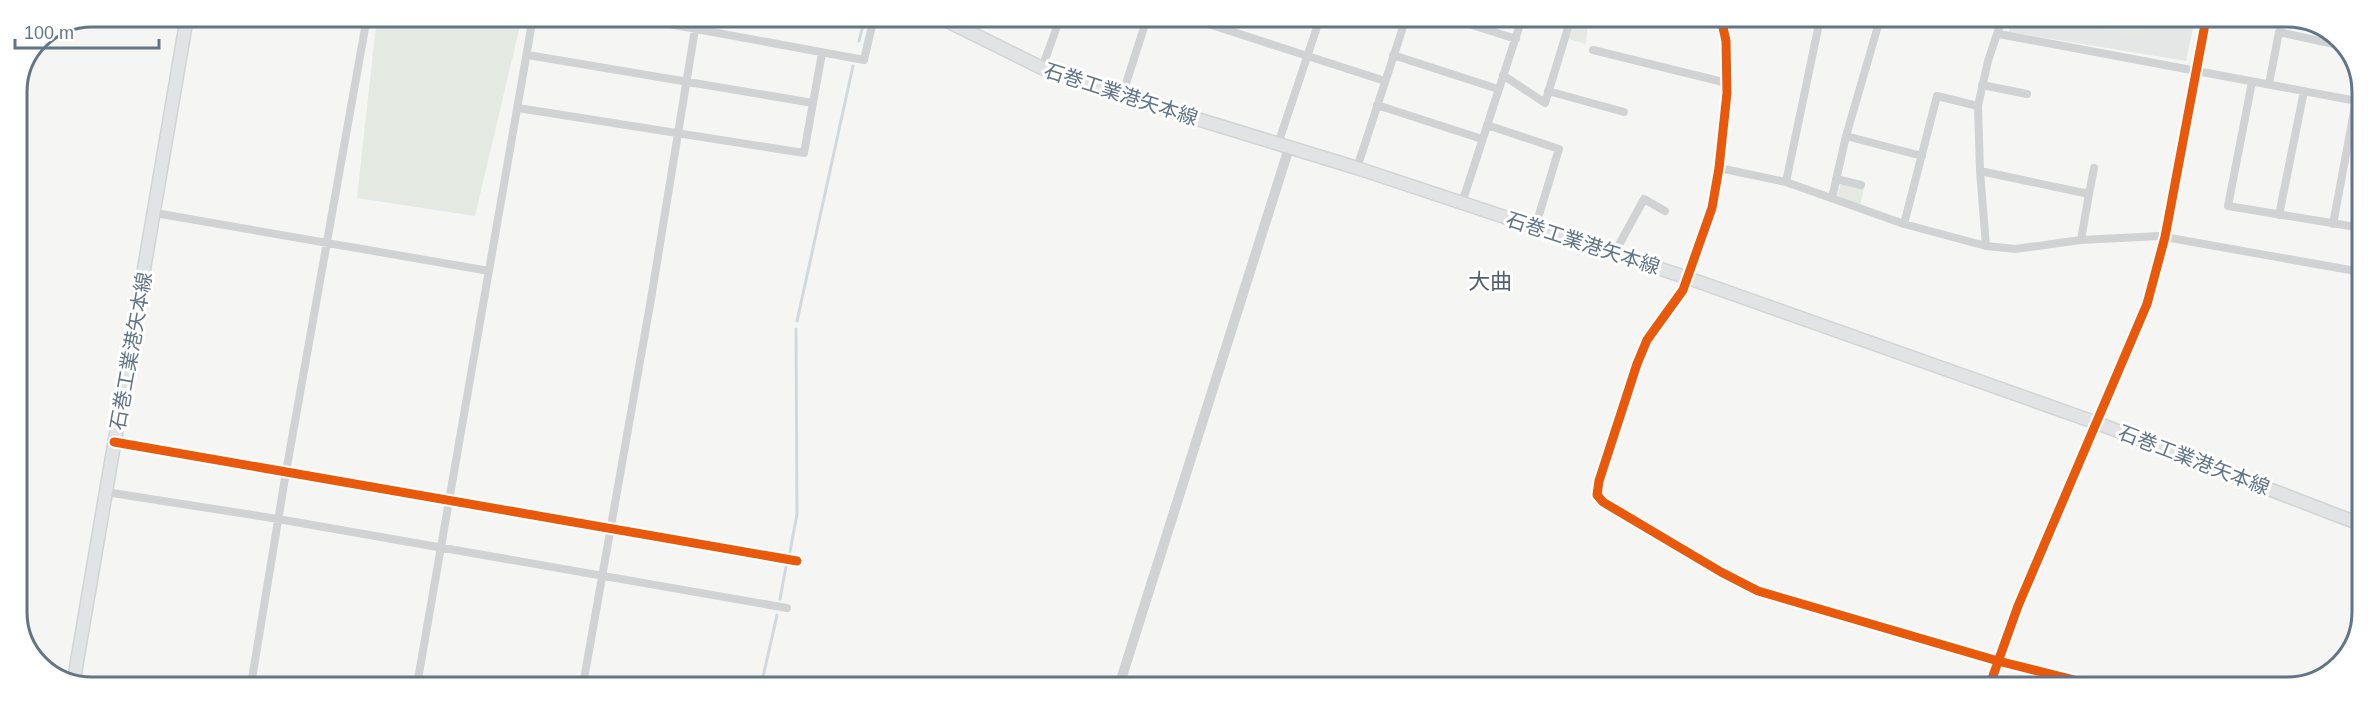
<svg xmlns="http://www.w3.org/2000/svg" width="2379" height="704" viewBox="0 0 2379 704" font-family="Arial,'Noto Sans JP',sans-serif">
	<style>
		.built { fill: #e5e7e6 }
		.green { fill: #e4e9e1 }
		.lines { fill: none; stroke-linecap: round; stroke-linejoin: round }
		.stream { stroke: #d1d9dc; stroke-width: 3 }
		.secondary-casing { stroke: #d1d4d5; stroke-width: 15 }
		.minor { stroke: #d0d2d3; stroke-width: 8 }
		.tertiary { stroke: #d0d2d3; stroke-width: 10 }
		.secondary { stroke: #e2e3e4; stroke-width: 12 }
		.cycleway-casing { stroke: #fff; stroke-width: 13 }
		.cycleway { stroke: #e8590c; stroke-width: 9 }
		.labels { text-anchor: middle; stroke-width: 6; stroke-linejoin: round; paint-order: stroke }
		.street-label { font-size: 20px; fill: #627587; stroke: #fff }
		.quarter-label { font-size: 22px; fill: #515e6b; stroke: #fff }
		.rim { fill: none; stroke: #627587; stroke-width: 3 }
	</style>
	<rect width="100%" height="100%" fill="#f5f6f3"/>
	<path class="built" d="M 2009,19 L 2195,19 L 2186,61 L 2009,32 Z"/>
	<path class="green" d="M 377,17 L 522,17 L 475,216 L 357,198 Z
		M 1576,18 L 1588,18 L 1586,44 L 1569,39 Z
		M 2058,19 L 2146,19 L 2143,37 L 2057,23 Z
		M 1844,184 L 1864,189 L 1860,206 L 1841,199 L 1838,194 L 1840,185 Z"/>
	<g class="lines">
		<path class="stream" d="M 859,41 L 865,17
			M 797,321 L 853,66
			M 790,552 L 797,514 L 796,329
			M 780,599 L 786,567
			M 761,686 L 777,615"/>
		<defs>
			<path id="secondary" d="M 941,18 L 1042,68 L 1122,96 L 1357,168 L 1688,278 L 2097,423 L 2360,524
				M 73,685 L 187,17"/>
		</defs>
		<use href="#secondary" class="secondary-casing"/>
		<path class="minor" d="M 631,17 L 864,60 L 874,17
			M 1190,18 L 1385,81
			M 1450,18 L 1516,39
			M 1721,18 L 1726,41 L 1727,93 L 1719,168 L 1712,208 L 1683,290 L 1647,340 L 1637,364 L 1599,481 L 1597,495 L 1603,502 L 1721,572 L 1758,591 L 1998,661 L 2102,687
			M 1999,34 L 2362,102
			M 1593,50 L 1727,83
			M 528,55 L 813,103
			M 1393,55 L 1498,89
			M 1042,68 L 1060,18
			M 1503,75 L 1545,103 L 1571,18
			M 2252,82 L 2228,206 L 2362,228
			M 2269,84 L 2279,32 L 2347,47
			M 1982,85 L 2027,94
			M 1548,91 L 1624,112
			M 1122,96 L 1147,18
			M 1377,105 L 1482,139
			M 518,108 L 804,153 L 822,53
			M 1487,125 L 1559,149 L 1535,228
			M 1846,136 L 1922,156
			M 1278,144 L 1320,18
			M 1357,168 L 1406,18
			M 1719,168 L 1786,182 L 1904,224 L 1986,246 L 2015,249 L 2081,240 L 2159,236 L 2361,272
			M 1980,171 L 2089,194 L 2081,240
			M 1836,179 L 1861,185
			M 1786,182 L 1820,19
			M 2089,194 L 2094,168
			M 1832,198 L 1846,136 L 1880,19
			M 1462,203 L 1522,18
			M 155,213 L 489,271
			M 2279,215 L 2304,91
			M 1904,224 L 1937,96 L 1978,106
			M 2333,224 L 2356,101
			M 1986,246 L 1980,171 L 1978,106 L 1988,61 L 2002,19
			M 1614,254 L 1644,199 L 1665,211
			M 114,442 L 797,561
			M 106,492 L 278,519 L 787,608
			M 251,685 L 286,472 L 367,17
			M 417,685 L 533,17
			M 583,685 L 651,299 L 697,17"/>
		<path class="tertiary" d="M 1119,686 L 1289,148
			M 1989,687 L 2018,606 L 2147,304 L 2165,237 L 2206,19"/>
		<use href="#secondary" class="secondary"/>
		<defs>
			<path id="cycleway" d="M 1721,18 L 1726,41 L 1727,93 L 1719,168 L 1712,208 L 1683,290 L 1647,340 L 1637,364 L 1599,481 L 1597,495 L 1603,502 L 1721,572 L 1758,591 L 1998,661 L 2102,687
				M 114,442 L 797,561
				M 1989,687 L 2018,606 L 2147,304 L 2165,237 L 2206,19"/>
		</defs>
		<use href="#cycleway" class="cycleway-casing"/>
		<use href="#cycleway" class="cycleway"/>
	</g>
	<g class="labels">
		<g class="street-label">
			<text transform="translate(1121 94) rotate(18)" y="7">石巻工業港矢本線</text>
			<text transform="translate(1583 243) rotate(18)" y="7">石巻工業港矢本線</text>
			<text transform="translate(131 351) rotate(-80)" y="7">石巻工業港矢本線</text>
			<text transform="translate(2194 460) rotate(21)" y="7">石巻工業港矢本線</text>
		</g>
		<g class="quarter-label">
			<text x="1490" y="289">大曲</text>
		</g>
	</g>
	<path d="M0 0H2379V704H0ZM92 27H2287A65 65 0 0 1 2352 92V612A65 65 0 0 1 2287 677H92A65 65 0 0 1 27 612V92A65 65 0 0 1 92 27Z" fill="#fff" fill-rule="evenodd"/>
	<path class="rim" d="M92 27H2287A65 65 0 0 1 2352 92V612A65 65 0 0 1 2287 677H92A65 65 0 0 1 27 612V92A65 65 0 0 1 92 27Z"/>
	<path d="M15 39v9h144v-9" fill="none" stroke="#627587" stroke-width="3"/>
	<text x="24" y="39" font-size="18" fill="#627587" stroke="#ffffff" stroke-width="4.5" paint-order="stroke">100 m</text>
</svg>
